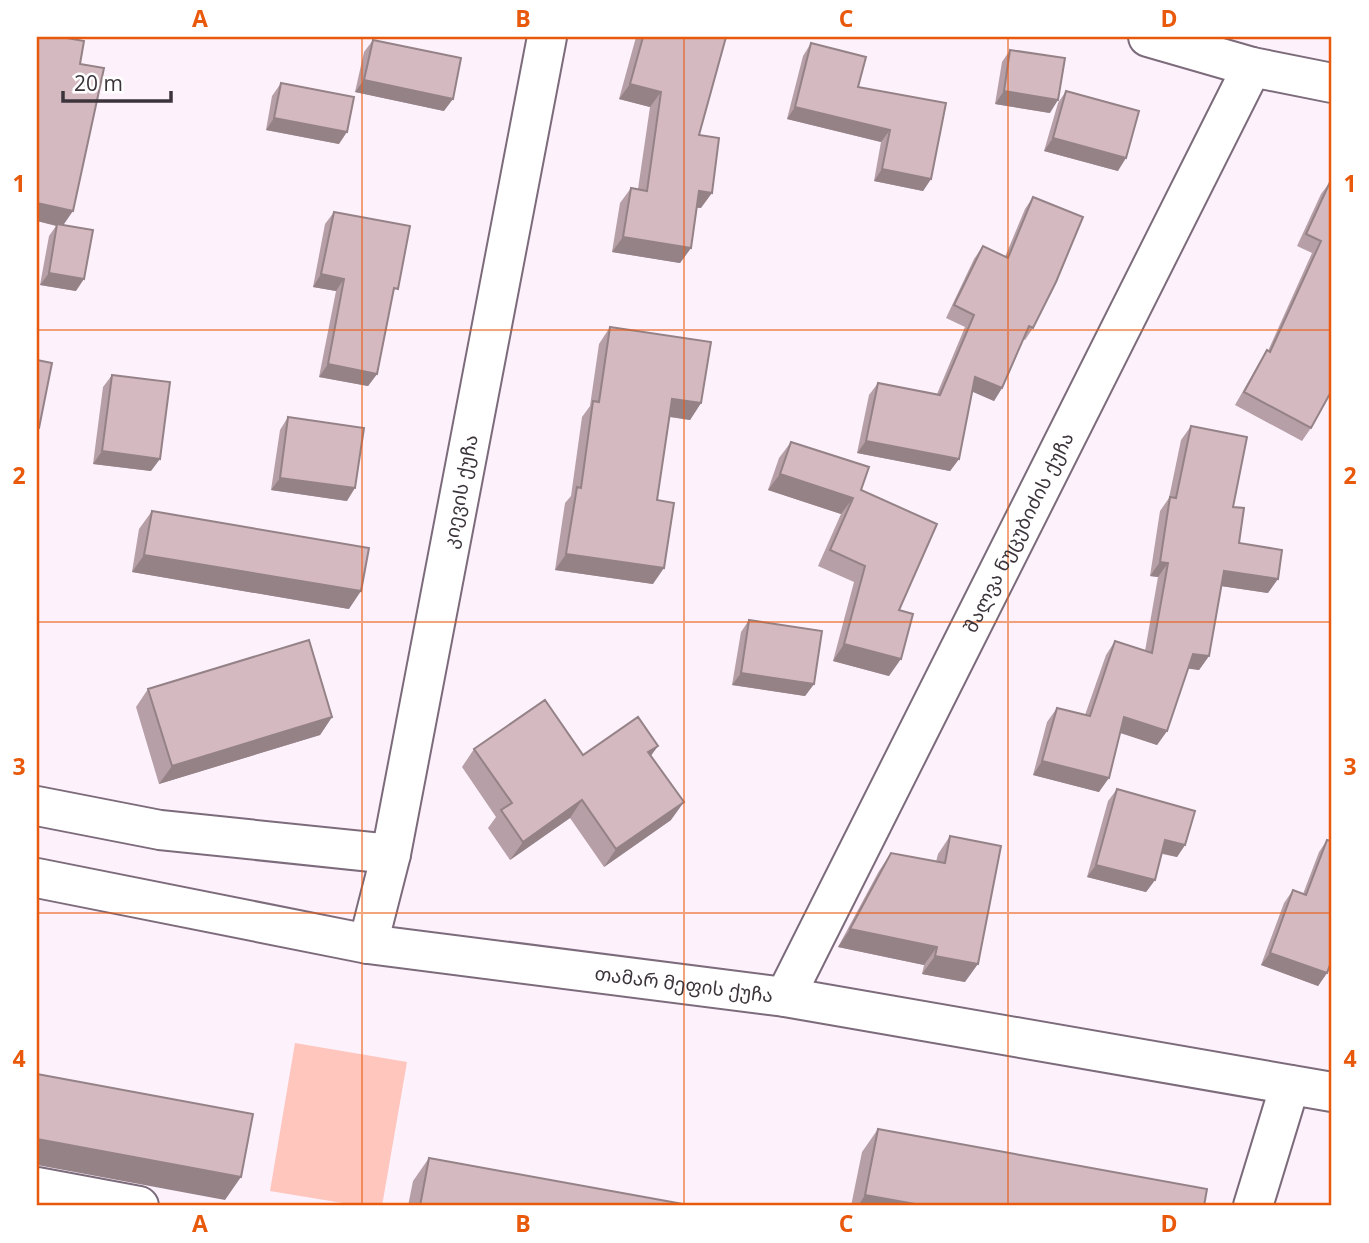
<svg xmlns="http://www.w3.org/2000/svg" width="1369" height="1243" viewBox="0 0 1369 1243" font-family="'Open Sans','Noto Sans Georgian',sans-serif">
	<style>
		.green { fill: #fec6bd }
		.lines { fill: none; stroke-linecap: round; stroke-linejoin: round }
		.minor-casing { stroke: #7c6b7b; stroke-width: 42 }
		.minor { stroke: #fff; stroke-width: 38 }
		.wall { fill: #b69fa6 }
		.shaded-wall { fill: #948287 }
		.building { fill: #d4b9c1; stroke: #948287; stroke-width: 2 }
		.grid { fill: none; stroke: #e8590c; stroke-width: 2; stroke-opacity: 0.55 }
		.labels { text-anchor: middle; stroke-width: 5; stroke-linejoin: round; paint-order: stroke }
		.street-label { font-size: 19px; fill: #3c343b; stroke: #fff }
		.neatline { fill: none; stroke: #e8590c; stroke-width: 2.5 }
		.grid-label { font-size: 23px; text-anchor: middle; font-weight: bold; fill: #e8590c }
	</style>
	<rect width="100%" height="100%" fill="#fdf1fc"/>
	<path class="green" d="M 295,1043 L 407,1062 L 382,1206 L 361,1206 L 270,1191 Z"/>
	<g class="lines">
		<defs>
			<g id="minor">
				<path d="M 1148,37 L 1252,67 L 1332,83"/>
				<path d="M 37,806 L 160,830 L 391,854"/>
				<path id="s1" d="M 37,878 L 368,944 L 785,997 L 1332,1092"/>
				<path id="s2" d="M 368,944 L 391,854 L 547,37"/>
				<path id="s3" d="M 785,997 L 1252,67"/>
				<path d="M 37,1187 L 139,1206"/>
				<path d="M 1253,1206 L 1290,1085"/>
			</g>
		</defs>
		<use href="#minor" class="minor-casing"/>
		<use href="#minor" class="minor"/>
	</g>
	<path class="wall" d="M 37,37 L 80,64 L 63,225 L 76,291 L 40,285 L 49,236 L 56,226 L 37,221 Z
		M 636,37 L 726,37 L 699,135 L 701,208 L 697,208 L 691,248 L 680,263 L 612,252 L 620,203 L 631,188 L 638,189 L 650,107 L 619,99 Z
		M 373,40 L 444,111 L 355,92 L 364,52 Z
		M 811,43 L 858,87 L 931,179 L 923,191 L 874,181 L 881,142 L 787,119 L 803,56 Z
		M 1010,50 L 1050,113 L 995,104 L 1002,62 Z
		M 281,83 L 339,144 L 266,130 L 272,96 Z
		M 1066,91 L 1118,171 L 1044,151 L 1058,103 Z
		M 1330,182 L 1311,428 L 1302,441 L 1235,405 L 1259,363 L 1268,351 L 1312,253 L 1297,246 L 1321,194 Z
		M 1033,197 L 1033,328 L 1025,340 L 1023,339 L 1002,388 L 994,401 L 972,391 L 959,459 L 950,471 L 857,453 L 869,395 L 878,383 L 937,394 L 965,327 L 946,318 L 974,259 L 983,246 L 1005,257 L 1025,209 Z
		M 334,212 L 392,298 L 377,374 L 368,386 L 319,377 L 336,291 L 313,287 L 325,224 Z
		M 610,327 L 701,403 L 690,420 L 669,417 L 657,500 L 653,584 L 555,570 L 565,503 L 571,496 L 582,417 L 590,406 L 599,344 Z
		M 112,375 L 151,471 L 93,464 L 103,387 Z
		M 288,417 L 347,501 L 271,490 L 280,430 Z
		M 1191,426 L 1233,507 L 1239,543 L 1268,593 L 1221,586 L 1209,656 L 1199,670 L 1188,668 L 1167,731 L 1157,745 L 1120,732 L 1099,792 L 1033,775 L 1047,722 L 1057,708 L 1085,715 L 1106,655 L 1115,641 L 1145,651 L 1158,577 L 1150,576 L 1160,511 L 1169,498 L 1181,440 Z
		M 791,442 L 861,490 L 899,610 L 889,676 L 833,661 L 854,582 L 818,566 L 841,514 L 768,490 L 779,458 Z
		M 152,511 L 349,609 L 132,572 L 139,529 Z
		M 749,620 L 814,684 L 805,696 L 732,685 L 741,632 Z
		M 148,689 L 332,717 L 320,735 L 159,784 L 136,707 Z
		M 658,746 L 651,755 L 671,820 L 604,867 L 570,818 L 510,860 L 488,828 L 496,817 L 462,767 L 474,749 L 583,755 Z
		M 1117,789 L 1185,845 L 1177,857 L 1162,854 L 1155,880 L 1146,892 L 1087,877 L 1108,801 Z
		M 950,836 L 965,982 L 922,974 L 924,965 L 838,947 L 879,871 L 891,853 L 936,862 L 938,854 Z
		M 1327,840 L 1327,973 L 1318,986 L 1261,965 L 1284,903 L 1293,890 L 1303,894 L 1319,852 Z
		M 878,1129 L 1204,1206 L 851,1206 L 862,1152 Z
		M 429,1158 L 694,1206 L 408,1206 L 413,1181 Z"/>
	<path class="shaded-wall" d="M 364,80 L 453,99 L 444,111 L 355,92 Z
		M 630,84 L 661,92 L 650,107 L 619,99 Z
		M 1004,91 L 1058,100 L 1050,113 L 995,104 Z
		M 795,107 L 890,130 L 881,142 L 787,119 Z
		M 274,118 L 347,132 L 339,144 L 266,130 Z
		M 1053,138 L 1126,158 L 1118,171 L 1044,151 Z
		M 882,169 L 931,179 L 923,191 L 874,181 Z
		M 699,191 L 712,193 L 701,208 L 689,206 Z
		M 37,203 L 73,211 L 62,227 L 37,221 Z
		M 623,237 L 691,248 L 680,263 L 612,252 Z
		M 49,273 L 84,279 L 76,291 L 40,285 Z
		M 321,274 L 344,279 L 336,291 L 313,287 Z
		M 328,364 L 377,374 L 368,386 L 319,377 Z
		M 975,377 L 1002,388 L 994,401 L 966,389 Z
		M 672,399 L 701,403 L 690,420 L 660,415 Z
		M 866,441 L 959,459 L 950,471 L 857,453 Z
		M 102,451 L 160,459 L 151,471 L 93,464 Z
		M 780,474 L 853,498 L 841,514 L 768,490 Z
		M 280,478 L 355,488 L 347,501 L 271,490 Z
		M 566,554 L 664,568 L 653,584 L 555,570 Z
		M 144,555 L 361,591 L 349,609 L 132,572 Z
		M 1160,562 L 1168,563 L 1158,577 L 1150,576 Z
		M 1224,571 L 1278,579 L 1268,593 L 1214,585 Z
		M 844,644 L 901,659 L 889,676 L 833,661 Z
		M 1193,654 L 1209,656 L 1199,670 L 1183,668 Z
		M 741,673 L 814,684 L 805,696 L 732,685 Z
		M 332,717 L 320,735 L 159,784 L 172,766 Z
		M 1124,717 L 1167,731 L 1157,745 L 1114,731 Z
		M 658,746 L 645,764 L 648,752 Z
		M 1042,761 L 1109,778 L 1099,792 L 1033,775 Z
		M 582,800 L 570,818 L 510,860 L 523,842 Z
		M 684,802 L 671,820 L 604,867 L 616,849 Z
		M 1165,840 L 1185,845 L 1177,857 L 1157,852 Z
		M 1096,865 L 1155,880 L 1146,892 L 1087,877 Z
		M 850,929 L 937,947 L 924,965 L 838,947 Z
		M 1270,953 L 1327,973 L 1318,986 L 1261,965 Z
		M 935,956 L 978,964 L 965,982 L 922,974 Z
		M 37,1139 L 241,1177 L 225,1200 L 37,1165 Z
		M 865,1195 L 926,1206 L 858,1206 Z"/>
	<path class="building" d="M 37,37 L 61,37 L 84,41 L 80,64 L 104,68 L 73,211 L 37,203 Z
		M 643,37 L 726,37 L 699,135 L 719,138 L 712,193 L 699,191 L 691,248 L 623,237 L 631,188 L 647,191 L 661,92 L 630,84 Z
		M 373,40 L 461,58 L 453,99 L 364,80 Z
		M 811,43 L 866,57 L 858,87 L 946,103 L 931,179 L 882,169 L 890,130 L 795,107 Z
		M 1010,50 L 1065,58 L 1058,100 L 1004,91 Z
		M 281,83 L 354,97 L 347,132 L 274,118 Z
		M 1066,91 L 1139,111 L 1126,158 L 1053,138 Z
		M 1330,182 L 1332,183 L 1332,390 L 1311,428 L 1244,392 L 1267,350 L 1270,352 L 1321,241 L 1306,234 Z
		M 1033,197 L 1083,217 L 1056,282 L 1033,328 L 1029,326 L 1002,388 L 975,377 L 959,459 L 866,441 L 878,383 L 940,395 L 974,315 L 954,305 L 983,246 L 1008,258 Z
		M 334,212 L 410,226 L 398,289 L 394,288 L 377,374 L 328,364 L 344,279 L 321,274 Z
		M 57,224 L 93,230 L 84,279 L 49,273 Z
		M 610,327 L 711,342 L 701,403 L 672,399 L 657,500 L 674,503 L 664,568 L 566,554 L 577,487 L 581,488 L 593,401 L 599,402 Z
		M 37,360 L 52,363 L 39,428 L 37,428 Z
		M 112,375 L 170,382 L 160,459 L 102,451 Z
		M 288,417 L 364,428 L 355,488 L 280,478 Z
		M 1191,426 L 1247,437 L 1233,507 L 1244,508 L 1239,543 L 1282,550 L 1278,579 L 1224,571 L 1209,656 L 1193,654 L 1167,731 L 1124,717 L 1109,778 L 1042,761 L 1057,708 L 1090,716 L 1115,641 L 1152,653 L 1168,563 L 1160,562 L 1170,497 L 1176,498 Z
		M 791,442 L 869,467 L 861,490 L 937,524 L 899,610 L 913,614 L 901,659 L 844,644 L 865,566 L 830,550 L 853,498 L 780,474 Z
		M 152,511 L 369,548 L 361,591 L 144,555 Z
		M 749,620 L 822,631 L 814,684 L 741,673 Z
		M 309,640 L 332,717 L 172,766 L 148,689 Z
		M 545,700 L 583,755 L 638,717 L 658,746 L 648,752 L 684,802 L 616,849 L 582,800 L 523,842 L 501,810 L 512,803 L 474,749 Z
		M 1117,789 L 1195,811 L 1185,845 L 1165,840 L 1155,880 L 1096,865 Z
		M 950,836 L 1001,846 L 978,964 L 935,956 L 937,947 L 850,929 L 891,853 L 945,863 Z
		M 1327,840 L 1332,841 L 1332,959 L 1327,973 L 1270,953 L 1293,890 L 1306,895 Z
		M 37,1074 L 253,1114 L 241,1177 L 37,1139 Z
		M 878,1129 L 1207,1189 L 1204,1206 L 926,1206 L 865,1195 Z
		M 429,1158 L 694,1206 L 420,1206 Z"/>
	<path class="grid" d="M 362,37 L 362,1206M 684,37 L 684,1206M 1008,37 L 1008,1206M 37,330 L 1332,330M 37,622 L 1332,622M 37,913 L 1332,913"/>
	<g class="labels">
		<g class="street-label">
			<text dy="7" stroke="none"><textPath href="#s2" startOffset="462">კიევის ქუჩა</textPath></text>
			<text dy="7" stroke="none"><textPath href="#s3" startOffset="520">შალვა ნუცუბიძის ქუჩა</textPath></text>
			<text dy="7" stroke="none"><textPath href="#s1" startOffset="656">თამარ მეფის ქუჩა</textPath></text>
		</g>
	</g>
	<rect width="1369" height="1243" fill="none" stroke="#ffffff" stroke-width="77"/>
	<path d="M63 91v10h108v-10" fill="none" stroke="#3c343b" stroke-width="3.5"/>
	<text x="74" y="91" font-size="21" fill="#3c343b" stroke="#ffffff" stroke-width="5" paint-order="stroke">20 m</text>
	<rect x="38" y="38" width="1292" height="1166" class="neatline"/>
	<g class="grid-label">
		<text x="200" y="27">A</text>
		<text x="523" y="27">B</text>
		<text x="846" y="27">C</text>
		<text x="1169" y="27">D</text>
		<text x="19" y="192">1</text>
		<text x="1350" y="192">1</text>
		<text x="19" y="484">2</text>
		<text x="1350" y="484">2</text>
		<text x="19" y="775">3</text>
		<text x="1350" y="775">3</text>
		<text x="19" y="1067">4</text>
		<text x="1350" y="1067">4</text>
		<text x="200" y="1232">A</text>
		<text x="523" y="1232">B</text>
		<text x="846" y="1232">C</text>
		<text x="1169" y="1232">D</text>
	</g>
</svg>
